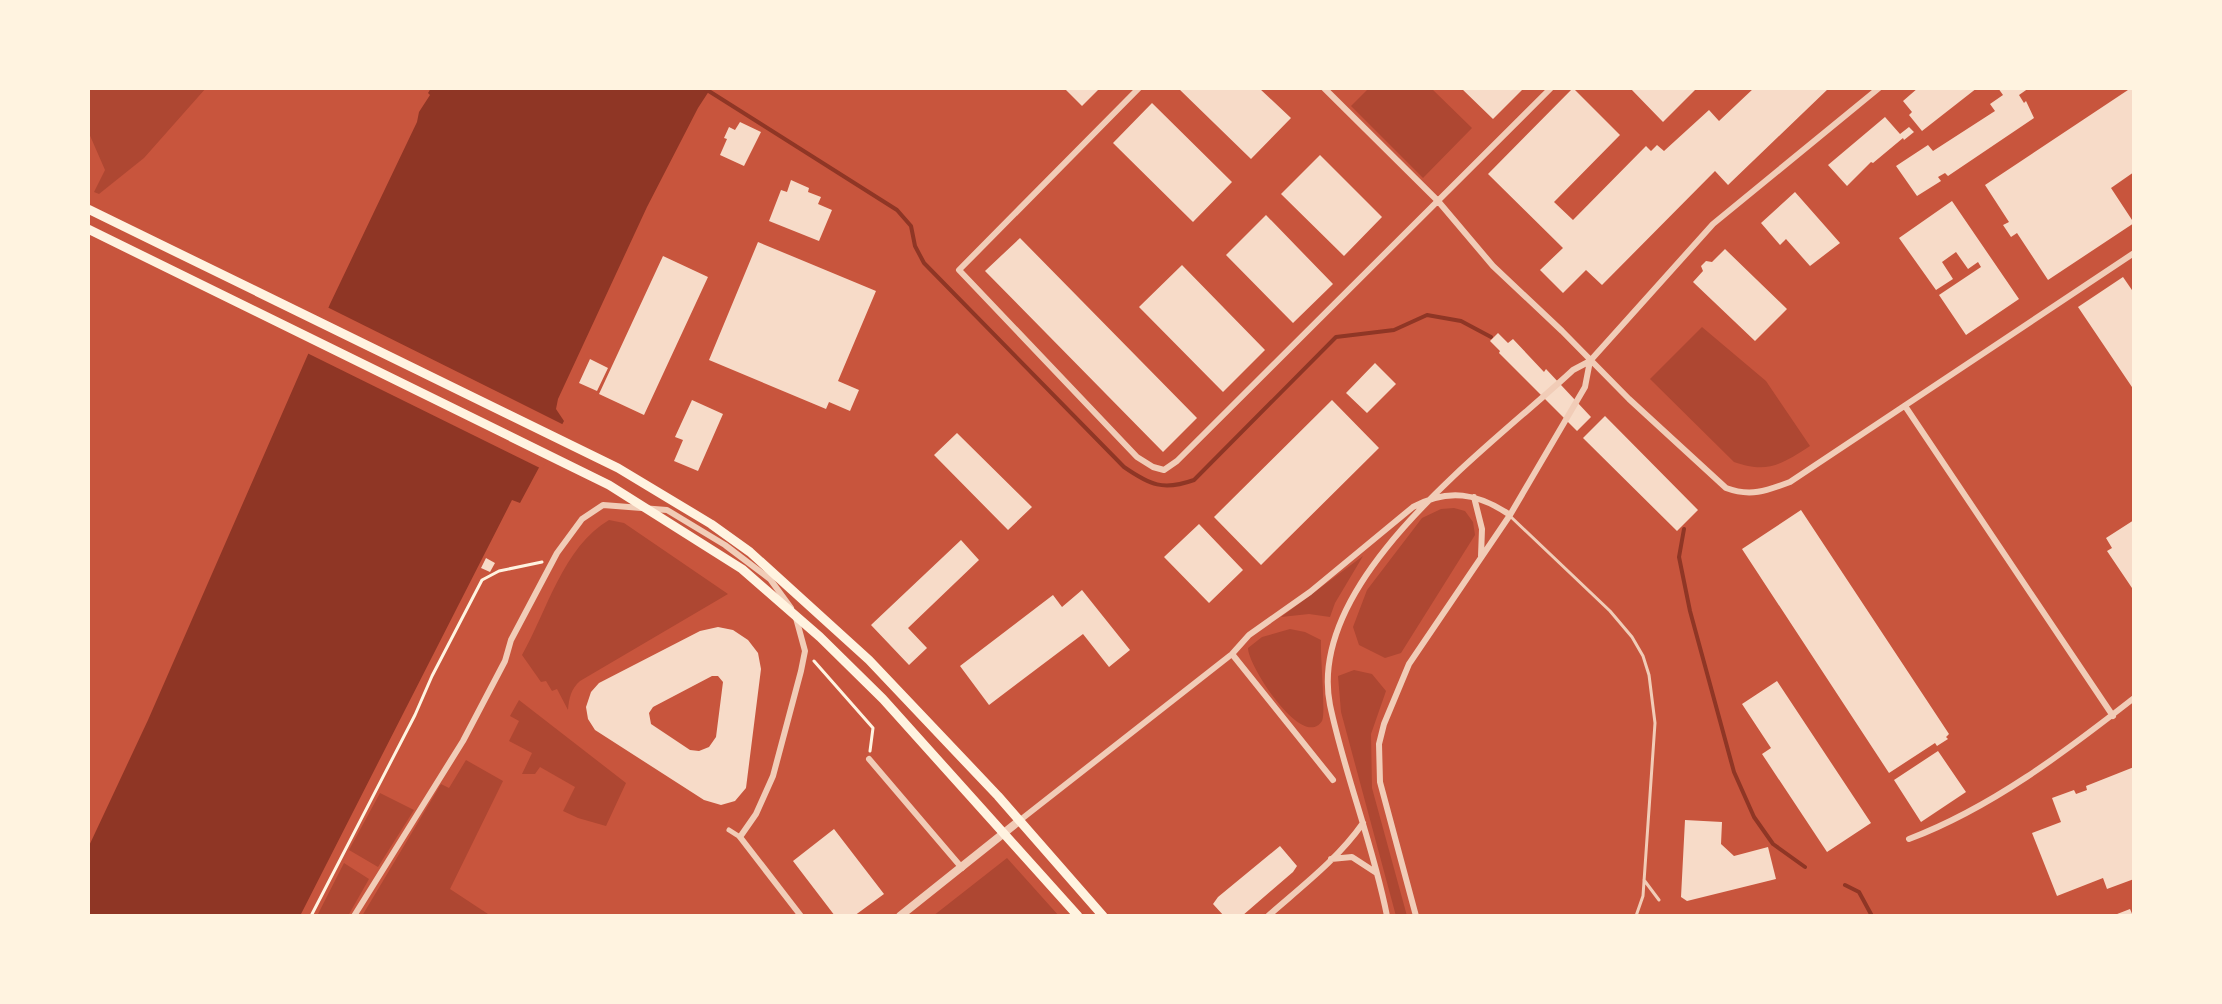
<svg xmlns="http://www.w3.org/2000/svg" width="2222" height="1004" viewBox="0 0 2222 1004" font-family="'Titillium Web',sans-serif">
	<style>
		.green { fill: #ae4732 }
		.water { fill: #8f3625 }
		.pier { fill: #c8553d }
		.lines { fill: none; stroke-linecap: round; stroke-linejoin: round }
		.stream { stroke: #8f3625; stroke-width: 4 }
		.building { fill: #f7dbc8; fill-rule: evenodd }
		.path { stroke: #fff3e0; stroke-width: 3 }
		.service { stroke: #f1ccb7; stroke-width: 3 }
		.pedestrian { stroke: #f1ccb7; stroke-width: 5 }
		.minor { stroke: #f1ccb7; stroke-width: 6 }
		.tertiary { stroke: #f1ccb7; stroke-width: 8 }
		.secondary { stroke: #fff3e0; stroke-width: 9 }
	</style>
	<rect width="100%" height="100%" fill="#c8553d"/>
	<path class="green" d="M 88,88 L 206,88 L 144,158 L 99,194 L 94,192 L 105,170 L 88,131 Z
		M 1369,88 L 1431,88 L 1472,128 L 1423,178 L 1351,106 Z
		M 1702,327 L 1766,381 L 1810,446 C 1782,464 1768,474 1734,462 L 1650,379 Z
		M 1454,508 L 1465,511 L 1473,522 L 1475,535 L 1401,653 L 1385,658 L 1359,645 L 1353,627 L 1367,590 L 1422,518 L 1441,509 Z
		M 609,520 L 624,523 L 728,594 L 580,681 C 571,689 569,698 568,710 L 557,689 L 552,691 L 546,681 L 541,682 L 522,655 C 547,611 563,547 609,520 Z
		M 1363,556 L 1335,603 L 1330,617 L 1309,614 L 1281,617 Z
		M 1290,629 L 1305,632 L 1321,640 C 1320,654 1326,715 1322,721 C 1303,751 1248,666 1248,648 L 1262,637 Z
		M 1354,670 L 1372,674 L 1386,691 L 1371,734 L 1372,788 L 1407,916 L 1396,916 L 1341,712 L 1338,676 Z
		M 519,700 L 626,783 L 606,826 L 578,818 L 563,811 L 575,787 L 540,767 L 535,774 L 522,774 L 532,753 L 509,741 L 519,721 L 510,716 Z
		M 466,760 L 503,781 L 450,889 L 491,916 L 362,916 L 441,784 L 449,788 Z
		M 380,793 L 414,810 L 378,867 L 349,850 Z
		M 1007,858 L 1059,916 L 933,916 Z
		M 344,863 L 369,879 L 348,916 L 317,916 Z"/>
	<path class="water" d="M 431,88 L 711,88 L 698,108 L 647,207 L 558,399 L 556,409 L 564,421 L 520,503 L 512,500 L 300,916 L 88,916 L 88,848 L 148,720 L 330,304 L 417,122 L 419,112 L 430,95 L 428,93 Z"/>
	<path class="pier" d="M 325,306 L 566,426 L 542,469 L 305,352 Z"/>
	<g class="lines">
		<path class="stream" d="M 704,88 L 897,210 L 911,226 L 915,246 L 924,263 L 1124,467 C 1150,485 1163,491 1194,480 L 1336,337 L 1394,330 L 1427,315 L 1461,321 L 1491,337
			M 1684,529 L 1679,557 L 1690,611 L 1734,772 L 1754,817 L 1773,844 L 1805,867
			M 1845,885 L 1859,892 L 1872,916"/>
	</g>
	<path class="building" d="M 1064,88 L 1100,88 L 1082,106 Z
		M 1178,88 L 1259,88 L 1291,118 L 1251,159 Z
		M 1461,88 L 1524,88 L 1493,119 Z
		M 1573,88 L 1620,135 L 1554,202 L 1573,220 L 1646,146 L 1651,151 L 1657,145 L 1664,151 L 1709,110 L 1719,121 L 1754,88 L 1829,88 L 1728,185 L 1715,171 L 1602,285 L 1586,270 L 1563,293 L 1540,270 L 1563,248 L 1488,174 Z
		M 1630,88 L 1697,88 L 1663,122 Z
		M 1918,88 L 1977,88 L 1922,131 L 1909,115 L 1912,112 L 1903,101 Z
		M 1998,88 L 2029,88 L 2019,95 L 2024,103 L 2026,101 L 2034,118 L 1948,176 L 1945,173 L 1938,177 L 1941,181 L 1917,196 L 1896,166 L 1928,145 L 1933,151 L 1995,111 L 1990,104 L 2003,95 Z
		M 2131,88 L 2134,88 L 2134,172 L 2111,188 L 2134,223 L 2048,280 L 2017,233 L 2011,237 L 2003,225 L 2009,222 L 1985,185 Z
		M 1152,103 L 1232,182 L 1193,222 L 1113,143 Z
		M 1885,117 L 1900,134 L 1909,127 L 1914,132 L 1904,140 L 1903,138 L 1873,163 L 1871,162 L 1847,186 L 1828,165 Z
		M 740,122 L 761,132 L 744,166 L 720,155 L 727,139 L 724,138 L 729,127 L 735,130 Z
		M 1320,155 L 1382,217 L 1344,256 L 1281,194 Z
		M 791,180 L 809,188 L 808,192 L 821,197 L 818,204 L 832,210 L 819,241 L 769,221 L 781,190 L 787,192 Z
		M 1795,192 L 1840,243 L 1810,266 L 1786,239 L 1780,245 L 1761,223 Z
		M 1952,201 L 2019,299 L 1966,335 L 1939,295 L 1981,267 L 1978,262 L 1968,269 L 1956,252 L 1942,262 L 1953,279 L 1936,290 L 1899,238 Z
		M 1266,215 L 1333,284 L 1293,323 L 1226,255 Z
		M 1020,238 L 1197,418 L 1163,452 L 985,271 Z
		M 758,242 L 876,291 L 838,381 L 859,390 L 850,411 L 829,402 L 826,409 L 709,360 Z
		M 1725,249 L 1787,309 L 1755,341 L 1693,282 L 1703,271 L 1701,266 L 1706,261 L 1712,262 Z
		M 663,256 L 708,277 L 644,415 L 599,394 Z
		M 1182,265 L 1265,350 L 1223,392 L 1139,307 Z
		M 2123,277 L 2134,293 L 2134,390 L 2078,307 Z
		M 1498,333 L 1508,343 L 1513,339 L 1544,372 L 1546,369 L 1591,417 L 1577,431 L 1499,353 L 1500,351 L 1490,341 Z
		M 590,359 L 608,368 L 597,391 L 579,383 Z
		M 1375,363 L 1396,384 L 1367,413 L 1346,393 Z
		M 692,400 L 723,414 L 698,471 L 674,461 L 683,440 L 675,437 Z
		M 1332,400 L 1379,448 L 1261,565 L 1214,517 Z
		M 1605,416 L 1698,510 L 1677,531 L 1583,438 Z
		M 957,433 L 1032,507 L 1008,530 L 934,455 Z
		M 1801,510 L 1949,734 L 1946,737 L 1948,739 L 1937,746 L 1935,743 L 1889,773 L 1742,549 Z
		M 2134,520 L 2134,591 L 2107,551 L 2112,548 L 2106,538 Z
		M 1199,524 L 1243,570 L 1209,603 L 1164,557 Z
		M 961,540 L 979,560 L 908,628 L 927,648 L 909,665 L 871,625 Z
		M 486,558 L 495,563 L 490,572 L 481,568 Z
		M 1082,590 L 1130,650 L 1109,667 L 1083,634 L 989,705 L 960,666 L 1053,595 L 1062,607 Z
		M 718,627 L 733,630 L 748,640 L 758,653 L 761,669 L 746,788 L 735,801 L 721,805 L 704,800 L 595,730 L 588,719 L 586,707 L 591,692 L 599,683 L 700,631 ZM 712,676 L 718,676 L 723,682 L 716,737 L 709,747 L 699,751 L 690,750 L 651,724 L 649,713 L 653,707 Z
		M 1777,681 L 1871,823 L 1827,852 L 1762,754 L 1771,748 L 1742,704 Z
		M 1938,751 L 1966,792 L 1921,822 L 1894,780 Z
		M 2134,767 L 2134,879 L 2107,889 L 2103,878 L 2057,896 L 2032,833 L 2061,822 L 2052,798 L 2074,790 L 2076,794 L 2087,790 L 2086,786 Z
		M 1685,820 L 1722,822 L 1721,844 L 1734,856 L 1768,847 L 1776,879 L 1687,901 L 1681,897 Z
		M 834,829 L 884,894 L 854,916 L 835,916 L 793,861 Z
		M 1280,846 L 1297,866 L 1293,872 L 1242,916 L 1224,916 L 1213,904 L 1218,897 Z
		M 2130,909 L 2133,916 L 2112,916 Z"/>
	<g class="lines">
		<path class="path" d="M 814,661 L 873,728 L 870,751
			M 311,916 L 415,715 L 432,676 L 482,580 L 499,571 L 542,562"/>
		<path class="service" d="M 1510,516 L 1610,611 L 1632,637 L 1643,656 L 1649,675 L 1655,723 L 1643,896 L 1636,916
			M 1644,880 L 1659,900"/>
		<path class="pedestrian" d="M 729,830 L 740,837"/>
		<path class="minor" d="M 1139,88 L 959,270 L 1137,457 L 1153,467 L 1164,470 L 1177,461 L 1551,88
			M 1324,88 L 1438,201 L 1493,266 L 1562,331 L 1629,399 L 1726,488 C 1750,497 1766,491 1790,482 L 2134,253
			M 1905,406 L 2113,716
			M 1474,497 L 1482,529 L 1481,556
			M 796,618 L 805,651 L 801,671 L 773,776 L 756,814 L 740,837 L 801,916
			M 1232,654 L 1333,780
			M 869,759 L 962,868
			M 1019,821 L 1232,654 L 1249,635 L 1310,592 L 1413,507 C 1448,488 1478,493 1510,515
			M 1909,839 C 1991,808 2065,752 2134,698
			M 1331,859 L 1352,857 L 1375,872
			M 354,916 L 463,741 L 505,661 L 511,640 L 557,553 L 582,519 L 603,505 L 667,510 L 725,545 L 770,579 L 791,608
			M 1268,916 C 1301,887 1338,859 1363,823
			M 1387,916 C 1373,844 1345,776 1330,705 C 1305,578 1492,446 1573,370 L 1590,361 L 1713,224 L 1879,88
			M 1416,916 L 1380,782 L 1379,744 L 1384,724 L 1409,664 L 1510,515 L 1585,387 L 1590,361"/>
		<path class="tertiary" d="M 900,916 L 1019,821"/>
		<path class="secondary" d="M 88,209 L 618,468 L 711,524 L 750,552 L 869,660 L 998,796 L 1103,916
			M 88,229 L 609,485 L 742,569 L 820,637 L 883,699 L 1078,916"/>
	</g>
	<rect width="2222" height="1004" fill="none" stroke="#fff3e0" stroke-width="180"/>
</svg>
